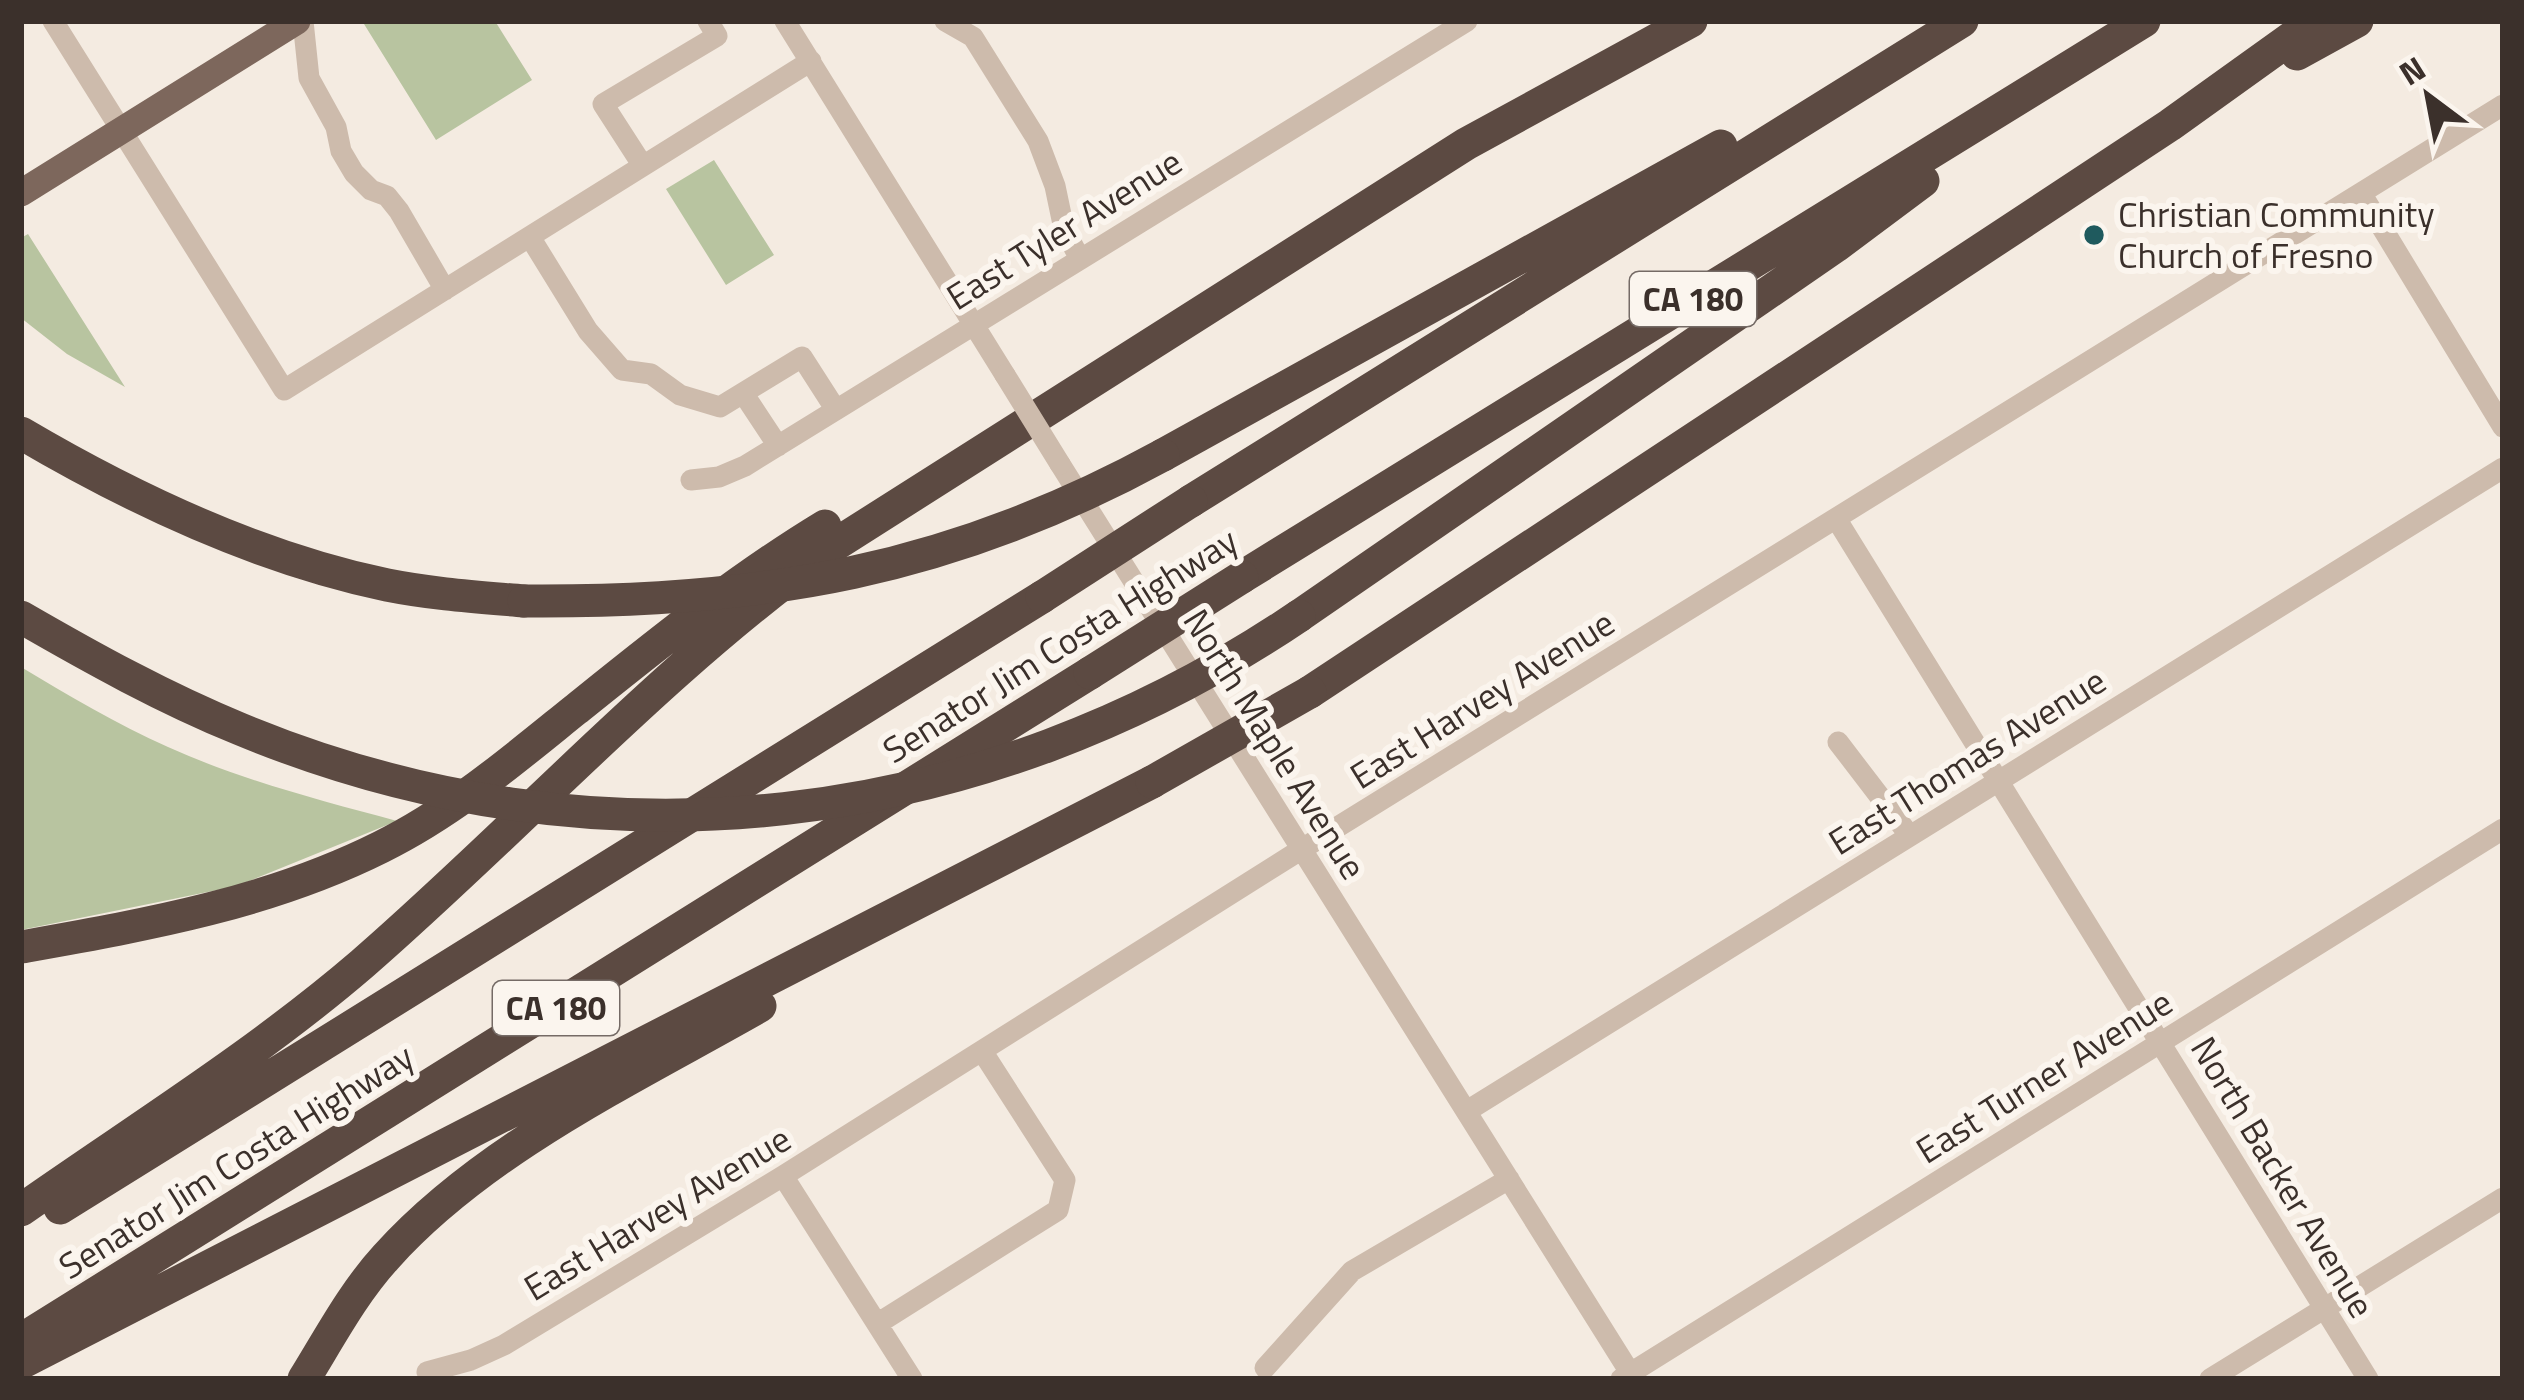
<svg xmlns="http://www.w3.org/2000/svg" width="2524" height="1400" viewBox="0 0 2524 1400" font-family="'Titillium Web',sans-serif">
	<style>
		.green { fill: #b8c4a0 }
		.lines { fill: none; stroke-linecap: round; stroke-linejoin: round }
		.minor { stroke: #cdbbac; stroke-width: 21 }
		.major { stroke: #7d675c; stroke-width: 27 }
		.highway { stroke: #5c4a42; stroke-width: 33 }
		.minor-bridge { stroke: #cdbbac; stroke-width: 21 }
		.highway-bridge { stroke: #5c4a42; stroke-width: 33 }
		.poi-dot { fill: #1f5a5e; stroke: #fbf5ee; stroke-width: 4.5 }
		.labels { text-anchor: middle; stroke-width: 12; stroke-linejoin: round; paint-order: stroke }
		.shield { fill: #fbf5ee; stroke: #756b66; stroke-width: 3 }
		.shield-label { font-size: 33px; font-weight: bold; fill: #3b302b }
		.poi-label { font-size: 36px; fill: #3b302b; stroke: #fbf5ee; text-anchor: start }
		.street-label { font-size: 36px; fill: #3b302b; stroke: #fbf5ee }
	</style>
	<rect width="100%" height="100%" fill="#f4ebe1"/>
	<path class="green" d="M 370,21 L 495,21 L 532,80 L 436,140 L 364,24 Z
		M 714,160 L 774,255 L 726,285 L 666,189 Z
		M 28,234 L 125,387 L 67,354 L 21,318 L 21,238 Z
		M 21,667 C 69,696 117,724 168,747 C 241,780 319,800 397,821 L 237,886 L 21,930 Z"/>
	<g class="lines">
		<path class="minor" d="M 53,21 L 284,390 L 811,61
			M 303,21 L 309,78 L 336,127 L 341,151 L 354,173 L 371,190 L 387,196 L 399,211 L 445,290
			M 785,21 L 1005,375
			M 945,21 L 973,37 L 1038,141 L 1055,186 L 1064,229 L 1079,257
			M 643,166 L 603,104 L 717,36 L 708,21
			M 2361,193 L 2503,427
			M 530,237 L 588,331 L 622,370 L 651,374 L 680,395 L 720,407 L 802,357 L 836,410
			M 743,393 L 778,446
			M 1060,464 L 1634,1379
			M 691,480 L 719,477 L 745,466 L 1467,21
			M 1837,520 L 2368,1379
			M 1838,742 L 1910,836
			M 1467,1111 L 2503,468
			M 783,1176 L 912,1379
			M 877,1324 L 1058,1210 L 1065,1180 L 982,1051
			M 1265,1368 L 1352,1271 L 1509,1179
			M 427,1372 L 471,1360 L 504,1345 L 783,1176 L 1302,849 L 2503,105
			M 1621,1379 L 2503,829
			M 2210,1379 L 2503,1198"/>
		<path class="major" d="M 21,193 L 297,21"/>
		<path class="highway" d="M 2297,54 L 2357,21
			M 21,433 C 133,499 258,558 387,585 C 432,594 478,597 524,601
			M 1163,455 L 1721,146
			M 1191,501 L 1962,21
			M 1242,577 L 2144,21
			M 1299,616 L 1836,246 L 1923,181
			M 1310,692 L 2170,125 L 2315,21
			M 21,947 C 145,925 267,904 381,847 C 452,812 513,760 575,710 C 656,645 736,580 825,526
			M 60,1208 L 1042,597
			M 21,1210 C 135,1130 256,1055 362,964 C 521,826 661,669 833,546 L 1466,144 L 1691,21
			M 21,1340 L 1090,673
			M 21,1363 L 1152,782
			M 304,1379 C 330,1337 353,1293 386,1257 C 484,1148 634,1078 760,1006"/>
		<path class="minor-bridge" d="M 1005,375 L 1060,464"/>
		<path class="highway-bridge" d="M 1042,597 L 1191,501
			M 524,601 C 763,603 951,571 1163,455
			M 21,617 C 92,658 164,698 240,729 C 597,877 981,831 1299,616
			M 1090,673 L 1242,577
			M 1152,782 L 1310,692"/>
	</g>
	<circle class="poi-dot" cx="2094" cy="235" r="12"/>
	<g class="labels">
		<g class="shield">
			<rect x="1630" y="272" width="126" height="54" rx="9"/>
			<rect x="493" y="981" width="126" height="54" rx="9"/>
		</g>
		<g class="shield-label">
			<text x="1693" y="311">CA 180</text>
			<text x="556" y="1020">CA 180</text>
		</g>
		<g class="poi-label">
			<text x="2118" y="227">Christian Community<tspan x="2118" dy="41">Church of Fresno</tspan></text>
		</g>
		<g class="street-label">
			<text transform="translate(1064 229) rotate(-32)" y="13">East Tyler Avenue</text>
			<text transform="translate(1060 645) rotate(-32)" y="13">Senator Jim Costa Highway</text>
			<text transform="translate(1482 699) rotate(-32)" y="13">East Harvey Avenue</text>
			<text transform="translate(1275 744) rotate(58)" y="13">North Maple Avenue</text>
			<text transform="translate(1967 761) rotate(-32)" y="13">East Thomas Avenue</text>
			<text transform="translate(2044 1076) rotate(-32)" y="13">East Turner Avenue</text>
			<text transform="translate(236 1161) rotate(-32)" y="13">Senator Jim Costa Highway</text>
			<text transform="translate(2283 1177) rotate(59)" y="13">North Backer Avenue</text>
			<text transform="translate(657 1213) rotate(-31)" y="13">East Harvey Avenue</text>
		</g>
	</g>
	<rect width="2524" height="1400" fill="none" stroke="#3b302b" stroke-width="48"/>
	<g transform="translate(2428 96) rotate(328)" stroke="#fbf5ee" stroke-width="9" paint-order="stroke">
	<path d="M0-9L21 45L0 30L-21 45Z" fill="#3b302b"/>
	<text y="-18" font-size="33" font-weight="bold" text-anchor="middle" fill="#3b302b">N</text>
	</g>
</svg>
